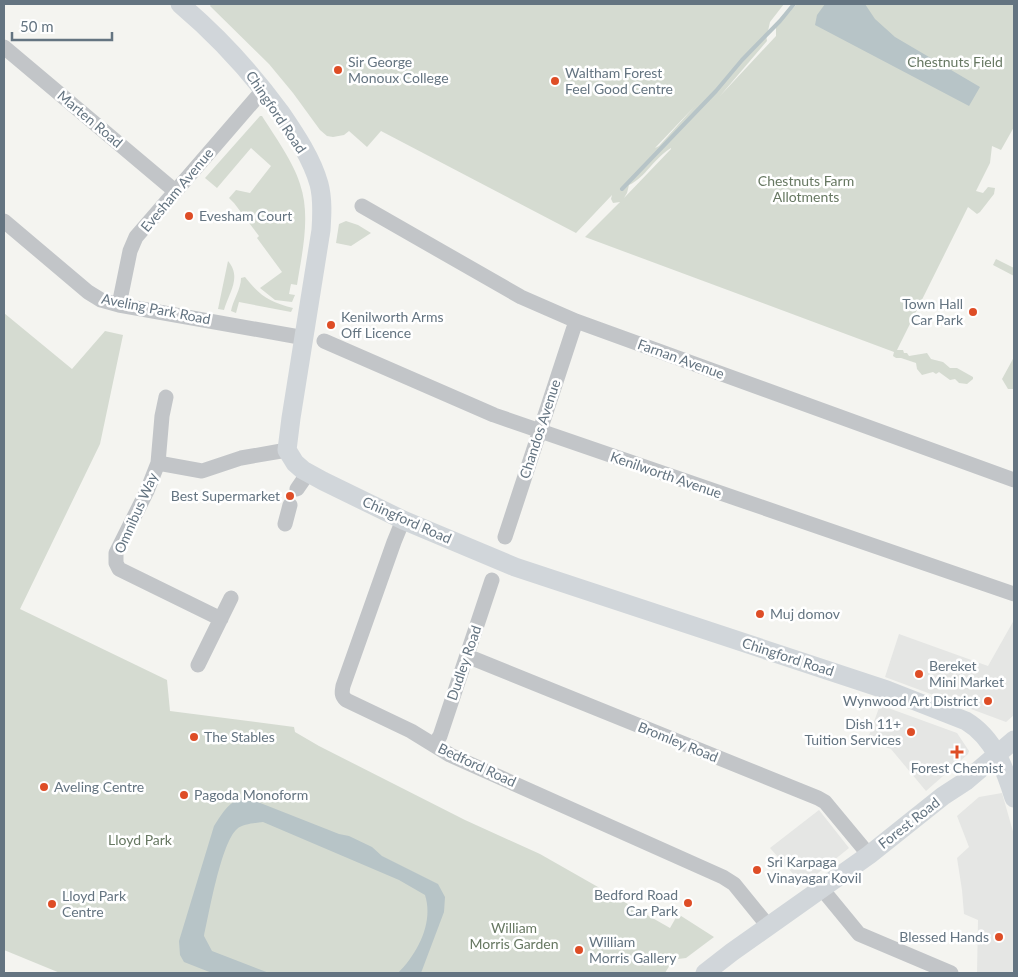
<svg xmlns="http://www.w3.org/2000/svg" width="1018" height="977" viewBox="0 0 1018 977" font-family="Lato,sans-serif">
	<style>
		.built { fill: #e5e6e4 }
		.green { fill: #d5dbd1; fill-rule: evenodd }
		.water { fill: #b7c4c7 }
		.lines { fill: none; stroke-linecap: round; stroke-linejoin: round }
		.stream { stroke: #b7c4c7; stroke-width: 4 }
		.minor { stroke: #c2c5c8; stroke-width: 15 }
		.major { stroke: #d1d6da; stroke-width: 19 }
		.poi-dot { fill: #de4d26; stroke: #fff; stroke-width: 2 }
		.labels { text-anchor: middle; stroke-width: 5; stroke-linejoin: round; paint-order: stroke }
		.poi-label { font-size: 14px; fill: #647481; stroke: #fff; text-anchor: start }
		.park-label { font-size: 14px; fill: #677862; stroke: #fff }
		.street-label { font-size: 14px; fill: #647481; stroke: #fff }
	</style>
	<rect width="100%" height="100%" fill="#f4f4f0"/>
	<path class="built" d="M 1014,620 L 1014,715 L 1006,722 L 885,677 L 899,634 L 988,666 Z
		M 880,705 L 957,733 L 969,751 L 968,754 L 926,791 L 891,749 L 867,741 Z
		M 1002,793 L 1014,835 L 1014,973 L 977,973 L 978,920 L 964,914 L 962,890 L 957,858 L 969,847 L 957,816 L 979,797 Z
		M 819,810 L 849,848 L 803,885 L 770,848 Z"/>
	<path class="green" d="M 211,4 L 784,4 L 770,22 L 768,31 L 766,34 L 767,41 L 720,96 L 776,36 L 776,27 L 797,4 L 1014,4 L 1014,127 L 1001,150 L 992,146 L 990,163 L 976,191 L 983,193 L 988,187 L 995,188 L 994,194 L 980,212 L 977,214 L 968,207 L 897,350 L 903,350 L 904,353 L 907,353 L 909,356 L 927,353 L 931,359 L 943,362 L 950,368 L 957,368 L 973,377 L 973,379 L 967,384 L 959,383 L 955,379 L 950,380 L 939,372 L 936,374 L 933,372 L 922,375 L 917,369 L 916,363 L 901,358 L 896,358 L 893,356 L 894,352 L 585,237 L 620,202 L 613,203 L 611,199 L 612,195 L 576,233 L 381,131 L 367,147 L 349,131 L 344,135 L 333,137 L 327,136 L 320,130 L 293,93 L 269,64 L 210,6 ZM 695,106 L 659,146 L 655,148 ZM 671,148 L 671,149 L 624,198 L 627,193 L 629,185 C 646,177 654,158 671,148 Z
		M 260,116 L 262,116 C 274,135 294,163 300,184 C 311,216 302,253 297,285 L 291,284 L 289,294 L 295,295 L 292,302 L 275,300 L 260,288 L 282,272 L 257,238 L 259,236 L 234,203 L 229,198 L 236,190 L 250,193 L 271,166 L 251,148 L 217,188 L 205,178 Z
		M 346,221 L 358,225 L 371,233 L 351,246 L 336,243 L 339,224 Z
		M 996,259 L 1014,268 L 1014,276 L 993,265 Z
		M 228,261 C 242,277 229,293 224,310 L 218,309 Z
		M 245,277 C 260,296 269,302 293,308 L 291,312 L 239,302 L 236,313 L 231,311 C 233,300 241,289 241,278 Z
		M 4,313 L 72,369 L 105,331 L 123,335 L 100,444 L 20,609 L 167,680 L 170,711 L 294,727 L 295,732 L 319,746 L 465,820 L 540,854 L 670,928 L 678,914 L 714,937 L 686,958 L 678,959 L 671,963 L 665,973 L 60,973 L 4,950 Z
		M 1014,357 L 1014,389 L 1008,389 L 1002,379 Z"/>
	<path class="water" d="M 825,4 L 865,4 L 875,19 L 895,37 L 980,87 L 969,106 L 815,25 L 817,15 Z
		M 245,797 L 339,834 L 349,836 L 372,847 L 382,856 L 438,884 L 445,897 L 444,912 L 421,973 L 398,973 C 417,954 434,923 425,895 L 399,880 L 263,822 C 255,823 243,824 237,829 C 221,843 209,914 204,936 L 212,951 L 269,973 L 212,973 L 184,962 L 180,955 L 179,941 L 214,826 C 223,812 229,801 245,797 Z"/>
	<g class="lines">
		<path class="stream" d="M 622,189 L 716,91 L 742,60 L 780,21 L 794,4"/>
		<path class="minor" d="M 4,47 L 175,191
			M 362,206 L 521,297 L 576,321 L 1014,480
			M 4,221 L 88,292 L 101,300 L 119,305 L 305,338
			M 119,305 L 130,251 L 136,237 L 263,90
			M 324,341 L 494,415 L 1014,594
			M 158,463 L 162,416 L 166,397
			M 297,489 L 308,473
			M 403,520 L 394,542 L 343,686 C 342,692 341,695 346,700 L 411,731 L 450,755 L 723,877 L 734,884 L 769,927
			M 285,524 L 290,505
			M 505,537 L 576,321
			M 221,619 L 119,569 L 116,563 L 116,553 L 147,491 L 158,463 L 202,471 L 241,458 L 287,450
			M 467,656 L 818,798 L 825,802 L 869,855
			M 198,665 L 231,598
			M 434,745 L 440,736 L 492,580
			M 822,889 L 859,934 L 951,973"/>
		<path class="major" d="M 180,4 C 219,37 251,72 281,113 C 296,135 312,159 319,184 C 323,199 322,215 321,230 L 291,418 L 287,450 L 295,463 L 303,470 L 323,481 L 403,520 L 515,567 L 887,690 L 966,721 C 994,738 1005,769 1014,798
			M 705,973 L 732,952 L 869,855 L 943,796 L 966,781 L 1014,740"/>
	</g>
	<g class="poi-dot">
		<circle cx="338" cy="70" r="5"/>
		<circle cx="555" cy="81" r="5"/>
		<circle cx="189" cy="216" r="5"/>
		<circle cx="973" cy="312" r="5"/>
		<circle cx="331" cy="325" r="5"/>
		<circle cx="290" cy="496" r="5"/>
		<circle cx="760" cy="614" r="5"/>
		<circle cx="919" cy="674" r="5"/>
		<circle cx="988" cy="701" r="5"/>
		<circle cx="911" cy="732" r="5"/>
		<circle cx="194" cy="737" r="5"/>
		<path d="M954.5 744.5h5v5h5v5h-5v5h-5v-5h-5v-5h5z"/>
		<circle cx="44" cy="787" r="5"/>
		<circle cx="184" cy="795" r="5"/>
		<circle cx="757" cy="870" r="5"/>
		<circle cx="688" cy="903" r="5"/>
		<circle cx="52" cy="904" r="5"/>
		<circle cx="999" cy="937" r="5"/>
		<circle cx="579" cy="950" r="5"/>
	</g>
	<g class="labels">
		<g class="poi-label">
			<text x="348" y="67">Sir George<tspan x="348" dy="16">Monoux College</tspan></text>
			<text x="565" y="78">Waltham Forest<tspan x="565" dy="16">Feel Good Centre</tspan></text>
			<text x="199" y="221">Evesham Court</text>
			<text x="963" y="309" text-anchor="end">Town Hall<tspan x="963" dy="16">Car Park</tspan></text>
			<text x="341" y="322">Kenilworth Arms<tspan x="341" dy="16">Off Licence</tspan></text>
			<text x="280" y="501" text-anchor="end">Best Supermarket</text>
			<text x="770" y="619">Muj domov</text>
			<text x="929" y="671">Bereket<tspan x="929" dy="16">Mini Market</tspan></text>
			<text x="978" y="706" text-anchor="end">Wynwood Art District</text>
			<text x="901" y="729" text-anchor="end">Dish 11+<tspan x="901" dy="16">Tuition Services</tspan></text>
			<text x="204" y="742">The Stables</text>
			<text x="957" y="773" text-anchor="middle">Forest Chemist</text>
			<text x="54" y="792">Aveling Centre</text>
			<text x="194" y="800">Pagoda Monoform</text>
			<text x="767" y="867">Sri Karpaga<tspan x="767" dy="16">Vinayagar Kovil</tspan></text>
			<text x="678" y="900" text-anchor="end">Bedford Road<tspan x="678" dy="16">Car Park</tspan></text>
			<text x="62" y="901">Lloyd Park<tspan x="62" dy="16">Centre</tspan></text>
			<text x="989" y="942" text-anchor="end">Blessed Hands</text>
			<text x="589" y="947">William<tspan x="589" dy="16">Morris Gallery</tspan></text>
		</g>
		<g class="park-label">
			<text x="955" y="67">Chestnuts Field</text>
			<text x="806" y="186">Chestnuts Farm<tspan x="806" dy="16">Allotments</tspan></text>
			<text x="140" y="845">Lloyd Park</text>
			<text x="514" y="933">William<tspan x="514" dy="16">Morris Garden</tspan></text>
		</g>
		<g class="street-label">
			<text transform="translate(276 112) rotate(56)" y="5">Chingford Road</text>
			<text transform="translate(90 119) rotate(40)" y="5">Marten Road</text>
			<text transform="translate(177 190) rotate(-50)" y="5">Evesham Avenue</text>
			<text transform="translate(156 309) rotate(11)" y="5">Aveling Park Road</text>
			<text transform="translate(681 359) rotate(20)" y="5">Farnan Avenue</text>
			<text transform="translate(540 429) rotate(-72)" y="5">Chandos Avenue</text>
			<text transform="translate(666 475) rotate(19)" y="5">Kenilworth Avenue</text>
			<text transform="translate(136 513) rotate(-66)" y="5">Omnibus Way</text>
			<text transform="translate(407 520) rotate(24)" y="5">Chingford Road</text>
			<text transform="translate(788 657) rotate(18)" y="5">Chingford Road</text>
			<text transform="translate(464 663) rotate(-71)" y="5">Dudley Road</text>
			<text transform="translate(678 742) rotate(22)" y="5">Bromley Road</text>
			<text transform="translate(477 765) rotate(25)" y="5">Bedford Road</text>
			<text transform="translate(909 823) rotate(-38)" y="5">Forest Road</text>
		</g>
	</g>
	<rect width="1018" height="977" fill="none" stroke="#647481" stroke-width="10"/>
	<path d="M12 32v8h100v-8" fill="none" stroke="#647481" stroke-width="2.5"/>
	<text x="20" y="32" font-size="15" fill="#647481" stroke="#ffffff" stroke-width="4" paint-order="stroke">50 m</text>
</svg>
